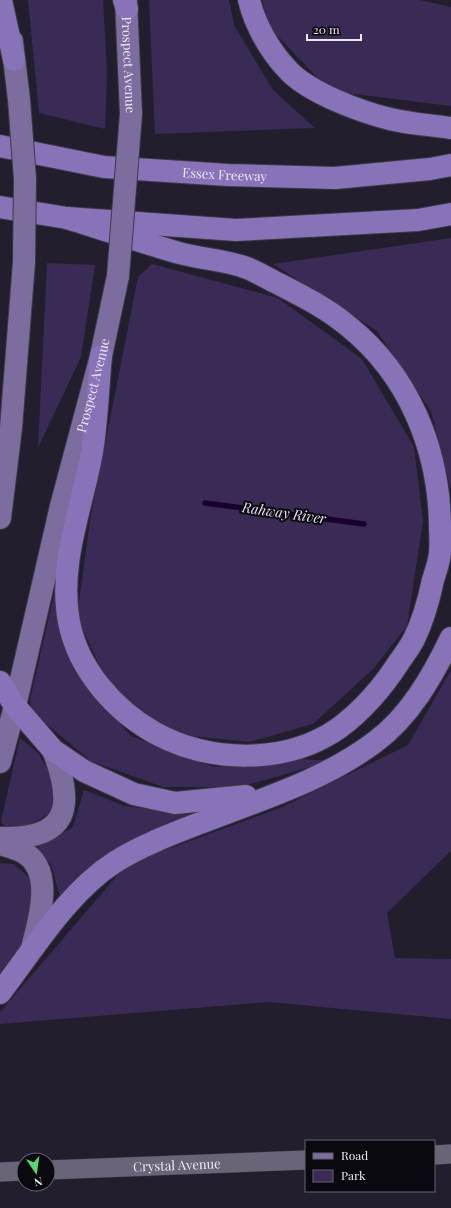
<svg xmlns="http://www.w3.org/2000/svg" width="451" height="1208" viewBox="0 0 451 1208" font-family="'Playfair Display',serif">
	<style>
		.green { fill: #392b55 }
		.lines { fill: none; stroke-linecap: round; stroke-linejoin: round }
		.stream { stroke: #160131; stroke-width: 5.5 }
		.street-casing { stroke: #3d3947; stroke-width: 20 }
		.primary-casing { stroke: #3d3947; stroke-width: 24 }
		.highway-casing { stroke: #3d3947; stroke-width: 24 }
		.street { stroke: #696478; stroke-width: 19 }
		.primary { stroke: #7c6d9e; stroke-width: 22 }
		.highway { stroke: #8873b8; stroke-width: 22 }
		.primary-bridge-casing { stroke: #3d3947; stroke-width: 24; stroke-linecap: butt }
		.primary-bridge { stroke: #7c6d9e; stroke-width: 22 }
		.labels { text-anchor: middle; stroke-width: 4; stroke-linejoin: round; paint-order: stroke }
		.street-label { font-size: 13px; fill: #ece9f5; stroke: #0b0910 }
		.water-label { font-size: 14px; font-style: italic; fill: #e6e1f3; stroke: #0b0910 }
	</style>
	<rect width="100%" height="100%" fill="#221e2e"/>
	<path class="green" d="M 28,0 L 103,0 L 107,72 L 105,129 L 39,113 Z
		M 149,0 L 229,0 L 234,25 L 273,90 L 315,128 L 155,134 Z
		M 262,0 L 420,0 L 451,7 L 451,106 L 330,91 L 269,27 Z
		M 451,238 L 451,490 L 431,411 L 377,331 L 273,264 Z
		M 47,263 L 95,265 L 81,357 L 38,448 Z
		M 152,264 L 278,298 L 362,359 L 414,447 L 423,521 L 407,626 L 374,668 L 313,724 L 250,742 L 179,735 L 112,692 L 77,617 L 90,520 L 138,277 Z
		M 55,590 L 75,672 L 131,736 L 214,767 L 302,759 L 330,761 L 241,787 L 163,787 L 91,761 L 32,712 L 30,700 Z
		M 451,670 L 451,851 L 387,913 L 395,958 L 451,959 L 451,1019 L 268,1002 L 0,1024 L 0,1012 L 127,864 L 280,808 L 408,745 Z
		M 20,738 L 38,753 L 55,782 L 51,812 L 26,828 L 8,831 L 1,821 Z
		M 84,790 L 125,806 L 192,814 L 143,834 L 103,858 L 60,897 L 51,864 L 35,849 L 73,827 Z
		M 0,863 L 14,864 L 34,882 L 31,914 L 20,951 L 0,975 Z"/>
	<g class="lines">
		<path class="stream" d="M 205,503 L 364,524"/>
		<defs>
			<g id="street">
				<path d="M 434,1155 L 451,1154"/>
				<path id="s1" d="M 48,1170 L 306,1160"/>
				<path d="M 0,1172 L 24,1171"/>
			</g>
			<g id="primary">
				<path id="s2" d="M 126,0 L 131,114"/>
				<path d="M 12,41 L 19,100"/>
				<path d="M 0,518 L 11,428 L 24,262"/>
				<path id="s3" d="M 0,762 L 15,706 L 61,506 L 101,356 L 118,276"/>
				<path d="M 0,838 C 69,840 75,807 53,750"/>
				<path d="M 0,844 C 7,846 14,848 21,851 C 56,868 39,920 32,948"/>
			</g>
			<g id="highway">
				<path d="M 1,0 L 14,60"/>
				<path d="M 124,0 L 127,9"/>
				<path d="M 249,0 C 255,25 270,51 287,69 C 307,92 361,112 390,119 C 410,124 431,125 451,128"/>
				<path id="s4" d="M 0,146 L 104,167 L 228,175 L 335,178 L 430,169 L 451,165"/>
				<path d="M 0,207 L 67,218 L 236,230 L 418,220 L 451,214"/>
				<path d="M 67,218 C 105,230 142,242 179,253 C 201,259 226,260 247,268 C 257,272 267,278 277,283 C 302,296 327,308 348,326 C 409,375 439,449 440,526 C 440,535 441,544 440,553 C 439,562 436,571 433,580 C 429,599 423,621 414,639 C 410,647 404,655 399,662 C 383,687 363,710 339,728 C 286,765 210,763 155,733 C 114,710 78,669 69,622 C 58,564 82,508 92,452 C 97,421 98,388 101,356"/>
				<path d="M 0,682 L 15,706 L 53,750 L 84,771 L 134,794 L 175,803 L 246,796"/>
				<path d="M 0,993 C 33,950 68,892 115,862 C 144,844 177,832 208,820 C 265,798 326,779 375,742 C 410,716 432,677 451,638"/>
			</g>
		</defs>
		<use href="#street" class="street-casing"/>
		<use href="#primary" class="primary-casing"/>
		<use href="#highway" class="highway-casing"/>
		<use href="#street" class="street"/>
		<use href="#primary" class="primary"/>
		<use href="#highway" class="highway"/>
		<defs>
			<path id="primary-bridge" d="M 19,100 L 25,179 L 24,262
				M 118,276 L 131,114"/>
		</defs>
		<use href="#primary-bridge" class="primary-bridge-casing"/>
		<use href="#primary-bridge" class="primary-bridge"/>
	</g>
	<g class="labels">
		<g class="street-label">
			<text dy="5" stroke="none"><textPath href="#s2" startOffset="65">Prospect Avenue</textPath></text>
			<text dy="5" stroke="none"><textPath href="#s4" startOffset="227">Essex Freeway</textPath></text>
			<text dy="5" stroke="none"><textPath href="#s3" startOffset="388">Prospect Avenue</textPath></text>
			<text dy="5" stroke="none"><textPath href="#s1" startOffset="129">Crystal Avenue</textPath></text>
		</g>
		<g class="water-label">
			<text transform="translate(284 513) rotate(8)" y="5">Rahway River</text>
		</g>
	</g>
	<rect x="305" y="1140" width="130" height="52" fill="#0b0910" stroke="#65636c"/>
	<rect x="313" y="1153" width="20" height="6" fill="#7c6d9e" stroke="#65636c"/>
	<text x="341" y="1160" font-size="12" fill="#ece9f5">Road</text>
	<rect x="313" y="1170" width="20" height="12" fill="#392b55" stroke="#65636c"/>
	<text x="341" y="1180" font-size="12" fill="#ece9f5">Park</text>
	<g transform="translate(36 1172) rotate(167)"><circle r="19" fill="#0b0910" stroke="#65636c"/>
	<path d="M0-3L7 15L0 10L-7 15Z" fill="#5ad56f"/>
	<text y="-6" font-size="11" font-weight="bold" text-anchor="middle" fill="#ece9f5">N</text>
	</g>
	<path d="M307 34v6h54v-6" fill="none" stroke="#ece9f5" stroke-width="2"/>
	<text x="313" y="34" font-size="12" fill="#ece9f5" stroke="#0b0910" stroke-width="3" paint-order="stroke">20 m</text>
</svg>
